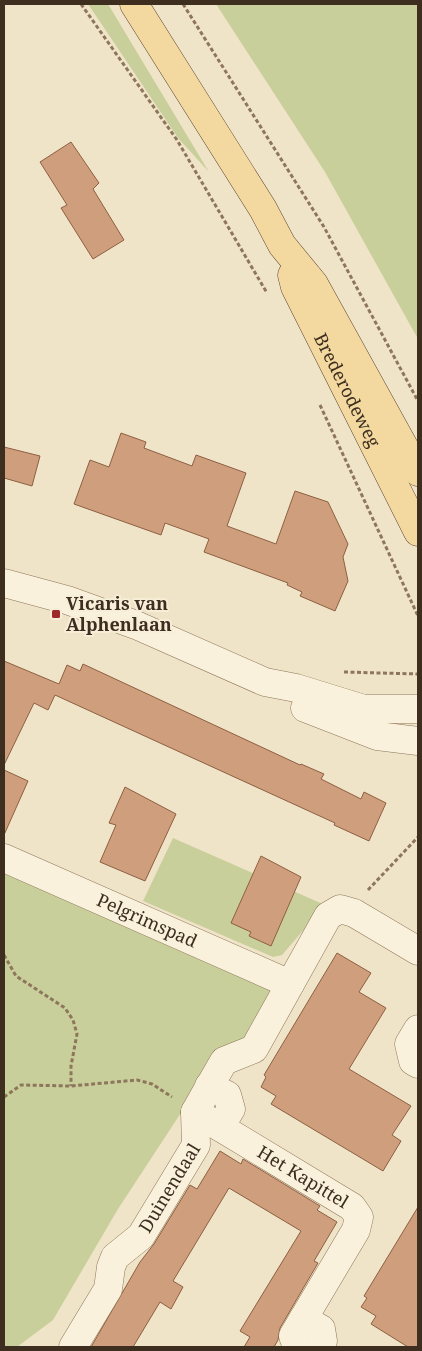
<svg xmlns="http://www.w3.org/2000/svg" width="422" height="1351" viewBox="0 0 422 1351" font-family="'Noto Serif',serif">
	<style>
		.green { fill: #c9cf9b }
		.building { fill: #cf9f7d; stroke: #8d5f41 }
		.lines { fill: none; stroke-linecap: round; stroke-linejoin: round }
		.minor-casing { stroke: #8d765c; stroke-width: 29 }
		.major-casing { stroke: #5b4430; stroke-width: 29 }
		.path { stroke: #8d765c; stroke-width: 3; stroke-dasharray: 4 2.5; stroke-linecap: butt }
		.minor { stroke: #faf1dc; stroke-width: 28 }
		.major { stroke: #f3d9a0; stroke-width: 28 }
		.poi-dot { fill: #9e2a2b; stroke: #f7eed8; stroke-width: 2 }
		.labels { text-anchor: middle; stroke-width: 4; stroke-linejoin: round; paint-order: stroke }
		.street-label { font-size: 18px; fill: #3d2e20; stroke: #f7eed8 }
		.poi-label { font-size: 18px; font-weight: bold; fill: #3d2e20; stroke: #f7eed8; text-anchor: start }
	</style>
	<rect width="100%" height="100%" fill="#f0e4c8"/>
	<path class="green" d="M 88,4 L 108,4 L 209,172 L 178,138 Z
		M 216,4 L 418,4 L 418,339 L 325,172 Z
		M 173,838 L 325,905 L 282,955 L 273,957 L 143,901 Z
		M 4,868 L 276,984 L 245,1041 L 211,1067 L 118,1209 L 53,1320 L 17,1347 L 5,1347 L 4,1344 Z"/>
	<path class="building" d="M 71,142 L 99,183 L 93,189 L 124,240 L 93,259 L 61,208 L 67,205 L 40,162 Z
		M 121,433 L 146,442 L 144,448 L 192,466 L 196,455 L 246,473 L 227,526 L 276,544 L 295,491 L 328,502 L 348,544 L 343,557 L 348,581 L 335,611 L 300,596 L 302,592 L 287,585 L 288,583 L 204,552 L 209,539 L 165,523 L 161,535 L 74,504 L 90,460 L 109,467 Z
		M 4,447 L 40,456 L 32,486 L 4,478 Z
		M 4,661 L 59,684 L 67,665 L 80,671 L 83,664 L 300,765 L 301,764 L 324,774 L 321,779 L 361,799 L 364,792 L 386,803 L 369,841 L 334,825 L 335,823 L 55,695 L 48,710 L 34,703 L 4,765 Z
		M 4,770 L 28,781 L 4,835 Z
		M 125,787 L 176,814 L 145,881 L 100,862 L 116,825 L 109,823 Z
		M 261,856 L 301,877 L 271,946 L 249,936 L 251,932 L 231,923 Z
		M 337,953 L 371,973 L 359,992 L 386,1008 L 349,1069 L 411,1106 L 392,1135 L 401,1141 L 383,1171 L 271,1104 L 276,1096 L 261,1087 L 266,1077 L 264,1075 Z
		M 220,1151 L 241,1164 L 243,1159 L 320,1206 L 317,1210 L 337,1222 L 314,1261 L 318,1263 L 280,1328 L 278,1340 L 274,1347 L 244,1347 L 250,1337 L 240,1331 L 301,1231 L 229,1188 L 173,1281 L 183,1287 L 171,1309 L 160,1302 L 133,1347 L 91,1347 L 140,1262 L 154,1244 L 190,1185 L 197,1189 Z
		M 418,1207 L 418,1347 L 408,1347 L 371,1324 L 376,1316 L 361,1307 L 367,1298 L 364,1296 Z"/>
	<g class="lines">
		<defs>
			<g id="minor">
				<path d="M 4,583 L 67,600 L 136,625 L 265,682 L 296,688 L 364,709 L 418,709"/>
				<path d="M 305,708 L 377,736 L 418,741"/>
				<path id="s1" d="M 4,858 L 290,984"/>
				<path d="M 418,1029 L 409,1044 L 413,1061 L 418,1064"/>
				<path d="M 209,1086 L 227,1095 L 231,1109 L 220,1127"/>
				<path id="s2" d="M 195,1112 L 352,1207 L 359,1217 L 356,1230 L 293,1336 L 297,1347"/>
				<path d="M 303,1319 L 321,1329 L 323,1341 L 320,1347"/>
				<path id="s3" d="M 73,1347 L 108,1289 L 111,1267 L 115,1257 L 141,1236 L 196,1145 L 195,1112 L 213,1080 L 224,1061 L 254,1049 L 328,916 L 340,909 L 354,913 L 418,951"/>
			</g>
			<g id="major">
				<path d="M 134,4 L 263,209 L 282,245 L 314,284 L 418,472"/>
				<path id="s4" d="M 292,275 L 295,287 L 418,532"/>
			</g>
		</defs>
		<use href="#minor" class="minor-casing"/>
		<use href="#major" class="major-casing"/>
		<path class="path" d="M 81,4 L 177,140 L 267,293
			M 183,4 L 324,227 L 418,401
			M 320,405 L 418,616
			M 344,672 L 418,674
			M 368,890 L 418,837
			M 4,955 L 16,976 L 65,1008 L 73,1020 L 77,1034 L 71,1066 L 71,1086
			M 4,1097 L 21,1085 L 71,1086 L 137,1080 L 152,1084 L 172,1097"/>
		<use href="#minor" class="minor"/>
		<use href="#major" class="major"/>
	</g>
	<rect class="poi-dot" x="51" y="609" width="10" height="10" rx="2.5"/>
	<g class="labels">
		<g class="street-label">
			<text dy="6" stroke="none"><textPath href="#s4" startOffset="128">Brederodeweg</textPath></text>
			<text dy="6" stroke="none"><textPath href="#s1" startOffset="156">Pelgrimspad</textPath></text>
			<text dy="6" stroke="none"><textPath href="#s2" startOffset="126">Het Kapittel</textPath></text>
			<text dy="6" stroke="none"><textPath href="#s3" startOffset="190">Duinendaal</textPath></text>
		</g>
		<g class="poi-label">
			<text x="66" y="610">Vicaris van<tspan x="66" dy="21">Alphenlaan</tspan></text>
		</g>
	</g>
	<rect width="422" height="1351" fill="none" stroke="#3d2e20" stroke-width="10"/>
</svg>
